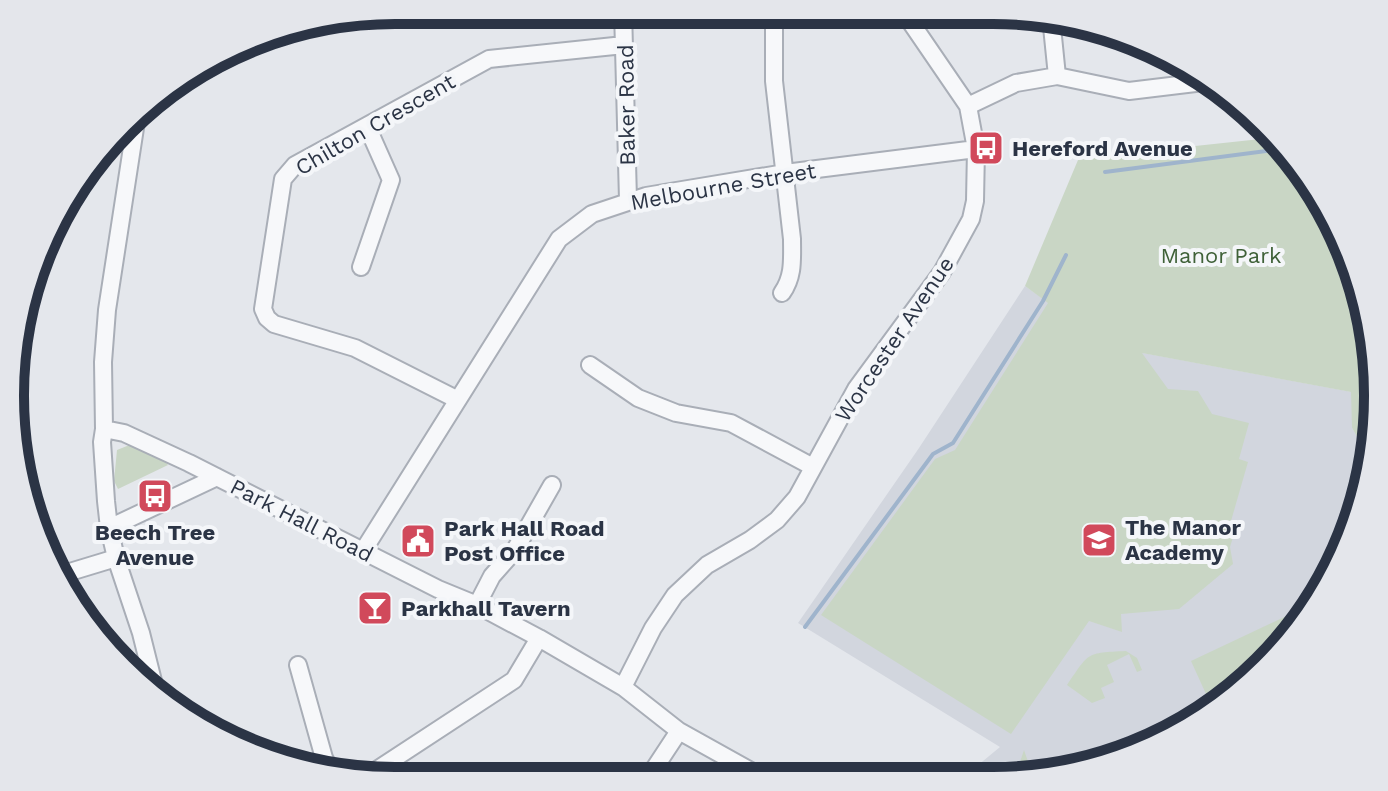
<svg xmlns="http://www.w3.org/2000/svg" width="1388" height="791" viewBox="0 0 1388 791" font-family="'Work Sans',sans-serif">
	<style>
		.built { fill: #d2d6de }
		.green { fill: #c9d6c5 }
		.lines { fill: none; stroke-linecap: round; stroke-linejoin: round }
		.stream { stroke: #9fb4cc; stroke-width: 4 }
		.street-casing { stroke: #a9aeb7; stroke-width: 20 }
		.street { stroke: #f7f8fa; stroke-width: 16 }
		.labels { text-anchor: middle; stroke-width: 8; stroke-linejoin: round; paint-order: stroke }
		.street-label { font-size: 22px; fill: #2b3445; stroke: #f4f6f9 }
		.poi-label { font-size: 22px; font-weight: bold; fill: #2b3445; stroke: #f4f6f9; text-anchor: start }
		.park-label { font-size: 22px; fill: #3f6138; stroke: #f4f6f9 }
		.rim { fill: none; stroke: #2b3445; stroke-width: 10 }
	</style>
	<rect width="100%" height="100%" fill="#e4e7ec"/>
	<path class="built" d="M 1025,286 L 1111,347 L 1352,392 L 1352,428 L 1365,449 L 1371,450 L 1371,470 L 1313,609 L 1186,729 L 1018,780 L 960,780 L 1000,747 L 798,623 L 919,448 Z"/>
	<path class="green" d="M 1270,138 L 1313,181 L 1370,320 L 1371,450 L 1365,450 L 1352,428 L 1351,392 L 1142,353 L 1168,389 L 1198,391 L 1212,414 L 1249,423 L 1239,459 L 1248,462 L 1231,521 L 1237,524 L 1230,547 L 1233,564 L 1179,609 L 1121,614 L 1122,632 L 1089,621 L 1011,734 L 821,615 L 935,459 L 955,450 L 1048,303 L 1025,286 L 1078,160 L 1111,155 Z
		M 132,444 L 163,459 L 168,465 L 118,489 L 114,481 L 117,450 Z
		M 1316,602 L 1313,609 L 1211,705 L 1191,661 Z
		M 1126,651 L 1137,658 L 1142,670 L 1137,672 L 1129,654 L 1107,665 L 1114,682 L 1101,688 L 1105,698 L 1092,703 L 1067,685 C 1090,652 1085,653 1126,651 Z
		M 1024,750 L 1033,776 L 1017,780 L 1019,765 Z"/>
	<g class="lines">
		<path class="stream" d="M 1105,172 L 1281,149
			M 805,627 L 933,454 L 953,443 L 1043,301 L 1066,255"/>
		<defs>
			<path id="street" d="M 623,10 L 628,200
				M 774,11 L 774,81 L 792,239 C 792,259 794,276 782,293
				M 1057,76 L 1129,91 L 1212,81
				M 968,106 L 1016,83 L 1057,76 L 1051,17
				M 137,115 L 107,310 L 103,362 L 104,429 L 102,442 L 106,501 L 109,528 L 116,558 L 141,633 L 156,693
				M 361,267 L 391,180 L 367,126
				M 590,365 L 638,398 L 676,413 L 731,423 L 813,467
				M 458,400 L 355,348 L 274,324 L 267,318 L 263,309 L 283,179 L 295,165 L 489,59 L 624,45
				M 104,429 L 124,433 L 189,463 L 438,589 L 477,605 L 539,638 L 623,687 L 679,731 L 767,780
				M 109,528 L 217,477
				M 363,551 L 559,239 L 592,214 L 646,196 L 785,173 L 976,149
				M 60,575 L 116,558
				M 477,605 L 492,576 L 515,550 L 552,485
				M 298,665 L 324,758 L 332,773
				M 623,687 L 653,628 L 675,595 L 707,565 L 750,540 L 777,520 L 797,497 L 856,389 L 942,272 L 971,219 L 975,201 L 976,149 L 968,106 L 903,11
				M 363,779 L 514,680 L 539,638
				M 637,780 L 654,769 L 679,731"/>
		</defs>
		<use href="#street" class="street-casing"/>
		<use href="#street" class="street"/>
	</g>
	<defs>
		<symbol id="bus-square" viewBox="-11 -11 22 22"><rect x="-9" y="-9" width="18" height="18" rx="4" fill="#d1495b" stroke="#f4f6f9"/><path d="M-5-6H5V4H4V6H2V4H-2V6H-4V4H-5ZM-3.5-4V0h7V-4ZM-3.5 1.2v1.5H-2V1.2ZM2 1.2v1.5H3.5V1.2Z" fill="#fff"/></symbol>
		<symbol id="school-square" viewBox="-11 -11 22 22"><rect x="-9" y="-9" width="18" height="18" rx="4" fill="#d1495b" stroke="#f4f6f9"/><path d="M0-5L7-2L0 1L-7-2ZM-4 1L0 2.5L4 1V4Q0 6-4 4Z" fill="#fff"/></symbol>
		<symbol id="civic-square" viewBox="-11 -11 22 22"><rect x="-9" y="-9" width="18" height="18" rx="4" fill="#d1495b" stroke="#f4f6f9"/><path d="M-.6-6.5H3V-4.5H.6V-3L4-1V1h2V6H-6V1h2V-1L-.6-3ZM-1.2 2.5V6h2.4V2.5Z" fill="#fff"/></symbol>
		<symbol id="bar-square" viewBox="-11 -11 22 22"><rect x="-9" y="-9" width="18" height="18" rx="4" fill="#d1495b" stroke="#f4f6f9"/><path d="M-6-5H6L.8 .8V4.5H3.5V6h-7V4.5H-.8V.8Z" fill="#fff"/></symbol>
	</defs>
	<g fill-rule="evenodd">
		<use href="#bus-square" x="966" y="128" width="40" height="40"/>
		<use href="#bus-square" x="135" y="476" width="40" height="40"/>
		<use href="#school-square" x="1079" y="520" width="40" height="40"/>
		<use href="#civic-square" x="398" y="521" width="40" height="40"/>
		<use href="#bar-square" x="355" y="588" width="40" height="40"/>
	</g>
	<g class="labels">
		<g class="street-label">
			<text transform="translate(626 105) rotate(-91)" y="8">Baker Road</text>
			<text transform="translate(375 124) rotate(-30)" y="8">Chilton Crescent</text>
			<text transform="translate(723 186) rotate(-10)" y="8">Melbourne Street</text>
			<text transform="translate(894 339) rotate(-56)" y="8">Worcester Avenue</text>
			<text transform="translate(302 520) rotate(27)" y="8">Park Hall Road</text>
		</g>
		<g class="poi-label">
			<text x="1012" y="156">Hereford Avenue</text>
			<text x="1125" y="535">The Manor<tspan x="1125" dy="25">Academy</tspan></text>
			<text x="444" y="536">Park Hall Road<tspan x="444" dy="25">Post Office</tspan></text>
			<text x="155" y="540" text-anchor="middle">Beech Tree<tspan x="155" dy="25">Avenue</tspan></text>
			<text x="401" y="616">Parkhall Tavern</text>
		</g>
		<g class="park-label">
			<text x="1221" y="263">Manor Park</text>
		</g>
	</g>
	<path d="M0 0H1388V791H0ZM395 24H993A371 371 0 0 1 1364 395V396A371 371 0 0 1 993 767H395A371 371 0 0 1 24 396V395A371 371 0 0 1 395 24Z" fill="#e4e6eb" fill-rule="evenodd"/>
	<path class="rim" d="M395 24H993A371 371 0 0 1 1364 395V396A371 371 0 0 1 993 767H395A371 371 0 0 1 24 396V395A371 371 0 0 1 395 24Z"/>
</svg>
